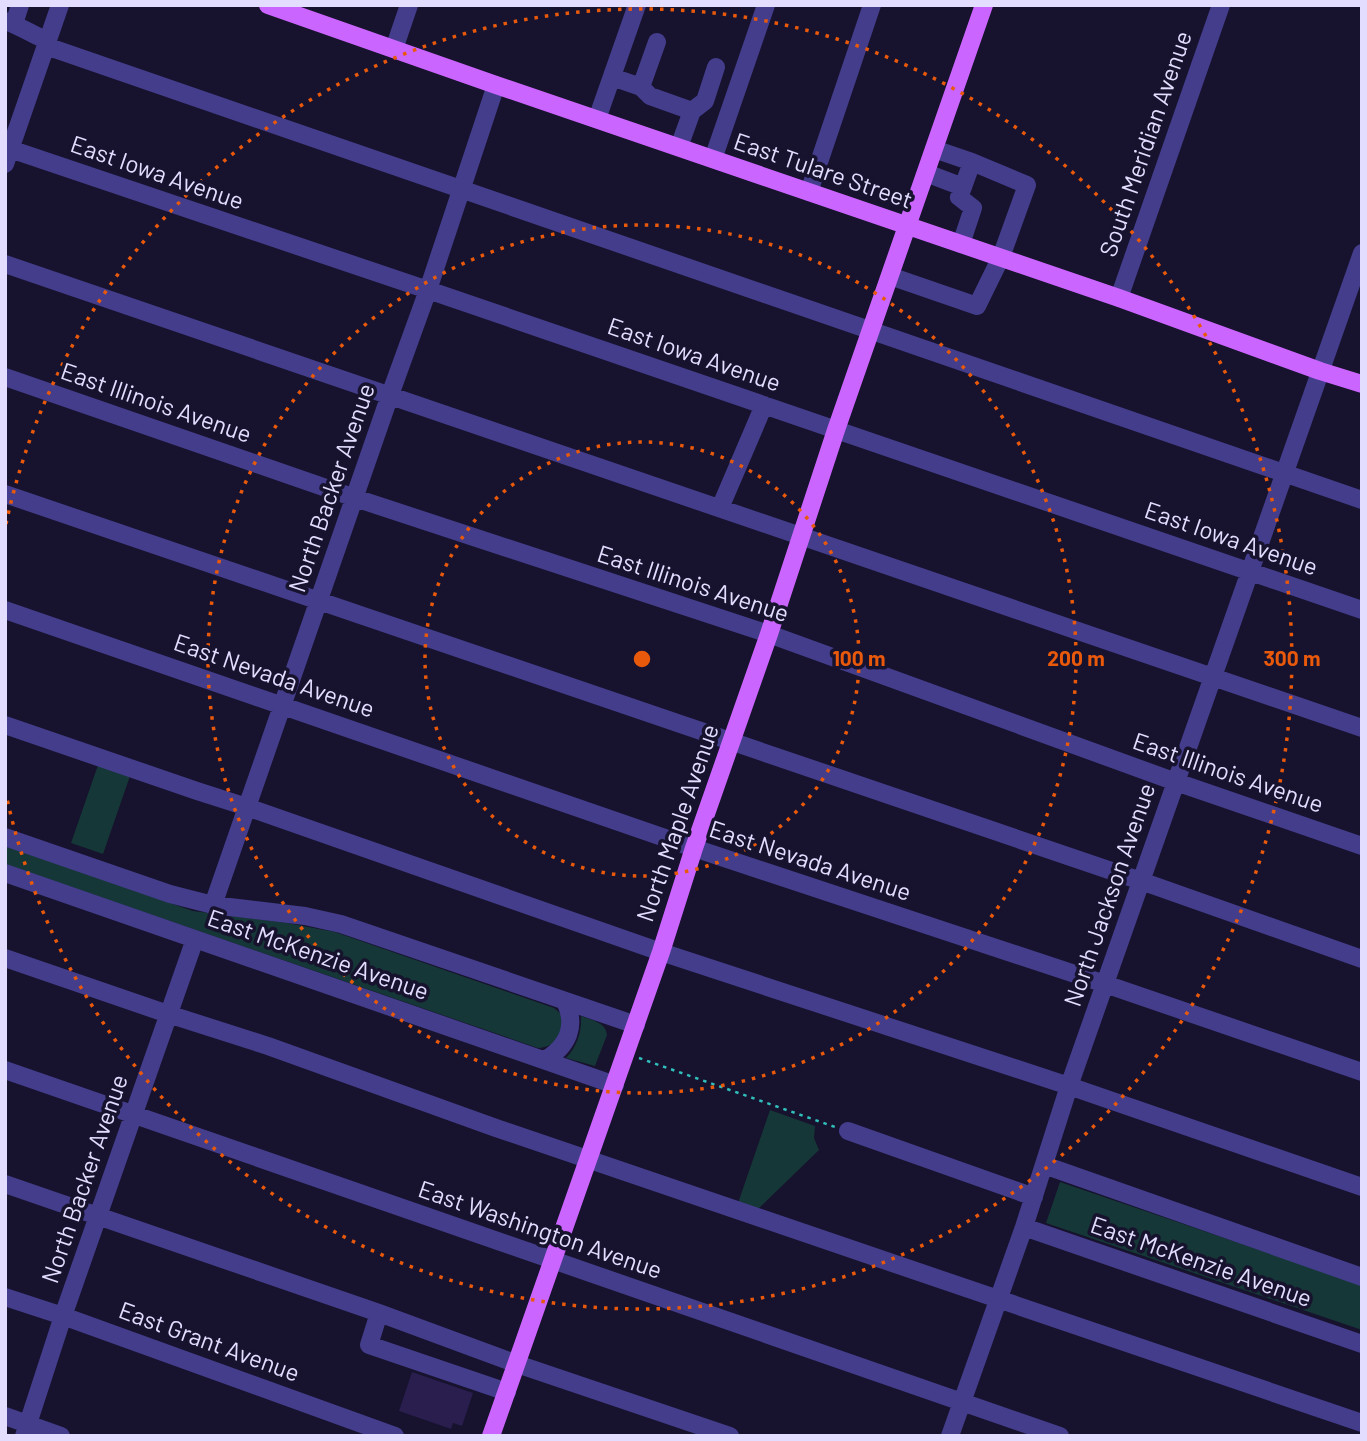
<svg xmlns="http://www.w3.org/2000/svg" width="1367" height="1441" viewBox="0 0 1367 1441" font-family="Barlow,sans-serif">
	<style>
		.green { fill: #153737 }
		.building { fill: #291e4e }
		.lines { fill: none; stroke-linecap: round; stroke-linejoin: round }
		.path { stroke: #31bfbc; stroke-width: 2.5; stroke-dasharray: 3.5 5; stroke-linecap: butt }
		.minor { stroke: #433d8b; stroke-width: 18 }
		.major { stroke: #cb65ff; stroke-width: 18 }
		.ring { fill: none; stroke: #e8590c; stroke-width: 3.5; stroke-dasharray: 3.5 7 }
		.labels { text-anchor: middle; stroke-width: 7; stroke-linejoin: round; paint-order: stroke }
		.street-label { font-size: 24px; fill: #e3deff; stroke: #17122d }
		.centre { fill: #e8590c; stroke: #17122d; stroke-width: 3.5 }
		.ring-label { font-size: 21px; text-anchor: middle; font-weight: bold; fill: #e8590c; stroke: #17122d; stroke-width: 7; stroke-linejoin: round; paint-order: stroke }
	</style>
	<rect width="100%" height="100%" fill="#17122d"/>
	<path class="green" d="M 98,765 L 130,776 L 103,854 L 71,843 Z
		M 5,846 L 193,911 L 287,923 L 335,932 L 554,1008 L 560,1013 L 562,1018 C 561,1035 557,1047 538,1048 L 5,864 Z
		M 581,1016 C 591,1020 606,1022 607,1035 L 595,1066 L 566,1058 C 577,1047 582,1031 581,1016 Z
		M 770,1110 L 815,1126 L 814,1138 L 819,1150 L 757,1210 L 738,1203 Z
		M 1060,1182 L 1362,1285 L 1362,1330 L 1046,1223 Z"/>
	<path class="building" d="M 412,1372 L 473,1393 L 462,1426 L 453,1423 L 451,1429 L 399,1411 Z"/>
	<g class="lines">
		<path class="path" d="M 639,1058 L 835,1127"/>
		<path class="minor" d="M 5,21 C 20,26 33,35 48,41
			M 14,24 L 20,5
			M 46,46 L 1362,500
			M 394,49 L 409,5
			M 612,77 L 641,87 L 650,96 L 692,111 L 679,147
			M 641,87 L 657,42
			M 692,111 L 705,101 L 716,67
			M 597,119 L 637,5
			M 10,149 L 428,290 L 1362,610
			M 934,149 L 972,162 L 963,187
			M 713,159 L 766,5
			M 5,164 L 60,5
			M 926,173 L 963,187 L 959,197 L 973,208 L 961,244
			M 809,192 L 872,5
			M 5,264 L 1362,728
			M 890,276 L 977,306 L 1001,257 L 1027,185 L 972,162
			M 1119,298 L 1221,5
			M 5,377 L 355,498 L 769,634 L 1176,782 L 1362,846
			M 5,494 L 1141,881 L 1362,959
			M 720,508 L 764,405
			M 5,610 L 694,848 L 1105,984 L 1362,1072
			M 5,725 L 197,791 L 247,807 L 661,952 L 1069,1086 L 1362,1187
			M 5,837 L 170,894 L 213,905 L 305,916 L 341,924 L 636,1025
			M 5,873 L 615,1085
			M 213,905 L 390,395 L 428,290 L 496,85
			M 5,958 L 168,1014 L 268,1046 L 496,1128 L 1362,1423
			M 545,1060 C 568,1046 577,1026 565,1001
			M 5,1070 L 1060,1436
			M 848,1131 L 1034,1197
			M 1044,1165 L 1362,1277
			M 5,1184 L 379,1313 L 517,1364 L 730,1436
			M 1024,1227 L 1362,1344
			M 5,1297 L 63,1316 L 395,1436
			M 379,1313 L 369,1345 L 507,1392
			M 5,1416 L 61,1436
			M 24,1436 L 63,1316 L 195,939
			M 950,1436 L 1024,1227 L 1069,1086 L 1362,253"/>
		<path class="major" d="M 268,5 L 496,85 L 1119,298 L 1320,371 L 1362,384
			M 491,1436 L 661,952 L 694,848 L 769,634 L 836,430 L 984,5"/>
	</g>
	<g class="ring">
		<circle cx="642" cy="659" r="217"/>
		<circle cx="642" cy="659" r="434"/>
		<path d="M6 524A650 650 0 1 1 6 794"/>
	</g>
	<g class="labels">
		<g class="street-label">
			<text transform="translate(1146 144) rotate(-71)" y="8">South Meridian Avenue</text>
			<text transform="translate(823 171) rotate(19)" y="8">East Tulare Street</text>
			<text transform="translate(157 173) rotate(19)" y="8">East Iowa Avenue</text>
			<text transform="translate(694 355) rotate(19)" y="8">East Iowa Avenue</text>
			<text transform="translate(156 403) rotate(19)" y="8">East Illinois Avenue</text>
			<text transform="translate(332 488) rotate(-71)" y="8">North Backer Avenue</text>
			<text transform="translate(1231 539) rotate(19)" y="8">East Iowa Avenue</text>
			<text transform="translate(693 584) rotate(18)" y="8">East Illinois Avenue</text>
			<text transform="translate(274 676) rotate(19)" y="8">East Nevada Avenue</text>
			<text transform="translate(1228 773) rotate(19)" y="8">East Illinois Avenue</text>
			<text transform="translate(678 823) rotate(-71)" y="8">North Maple Avenue</text>
			<text transform="translate(810 861) rotate(18)" y="8">East Nevada Avenue</text>
			<text transform="translate(1110 895) rotate(-71)" y="8">North Jackson Avenue</text>
			<text transform="translate(318 955) rotate(19)" y="8">East McKenzie Avenue</text>
			<text transform="translate(85 1179) rotate(-71)" y="8">North Backer Avenue</text>
			<text transform="translate(540 1230) rotate(19)" y="8">East Washington Avenue</text>
			<text transform="translate(1201 1262) rotate(19)" y="8">East McKenzie Avenue</text>
			<text transform="translate(209 1342) rotate(20)" y="8">East Grant Avenue</text>
		</g>
	</g>
	<circle cx="642" cy="659" r="10" class="centre"/>
	<g class="ring-label">
		<text x="859" y="666">100 m</text>
		<text x="1076" y="666">200 m</text>
		<text x="1292" y="666">300 m</text>
	</g>
	<rect width="1367" height="1441" fill="none" stroke="#e3deff" stroke-width="14"/>
</svg>
